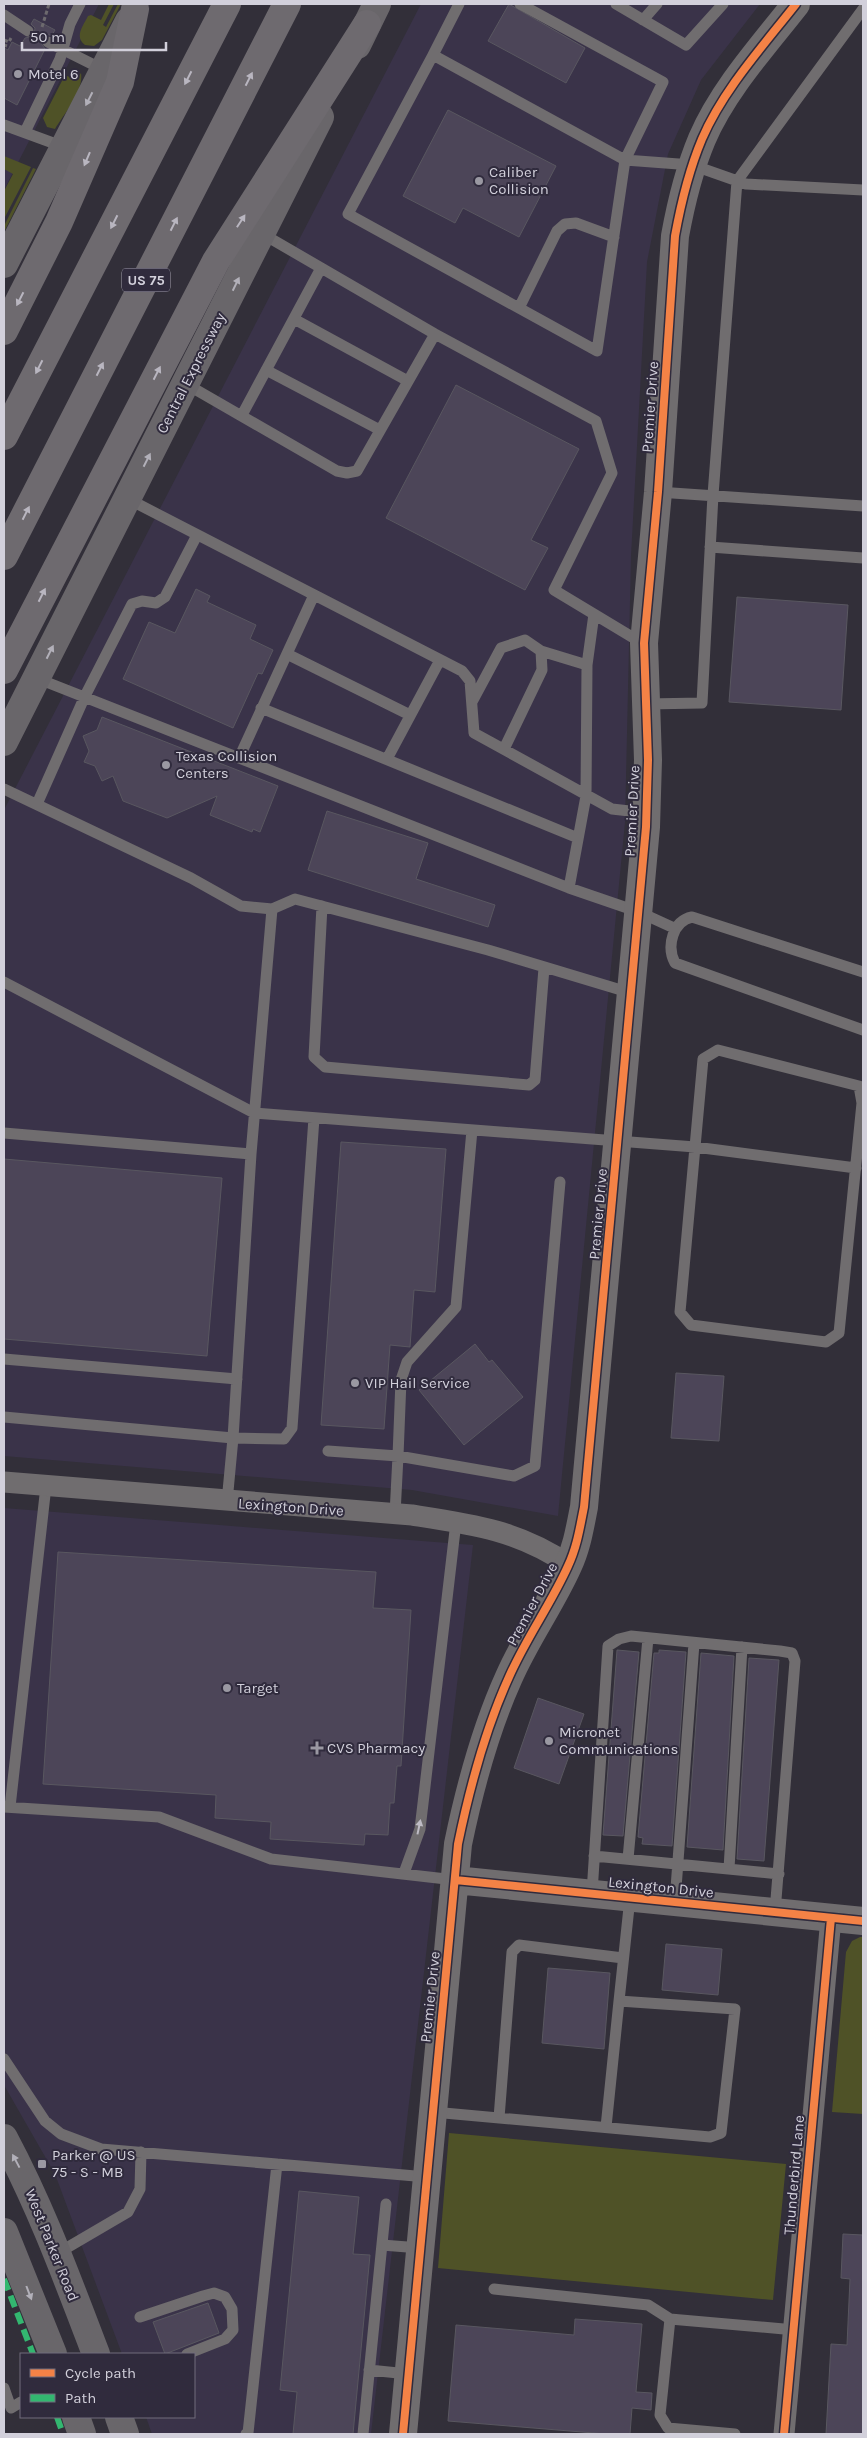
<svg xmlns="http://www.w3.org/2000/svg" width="867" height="2438" viewBox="0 0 867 2438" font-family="Karla,sans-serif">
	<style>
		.built { fill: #3a3349 }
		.green { fill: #4f5227 }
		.building { fill: #4c4558; stroke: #595760 }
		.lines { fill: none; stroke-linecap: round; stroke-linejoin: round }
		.path { stroke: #6d6a6e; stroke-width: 3; stroke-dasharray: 4 2.5; stroke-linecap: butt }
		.service { stroke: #706d6f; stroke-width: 11 }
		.minor { stroke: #706d6f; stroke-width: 21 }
		.tertiary { stroke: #706d6f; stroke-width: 28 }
		.secondary { stroke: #69666a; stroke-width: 28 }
		.motorway { stroke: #6e6a6f; stroke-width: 28 }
		.quiet { stroke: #33b770; stroke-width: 6; stroke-dasharray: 12 6; stroke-linecap: butt }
		.cycleway-casing { stroke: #302b3d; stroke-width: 11 }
		.cycleway { stroke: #f48246; stroke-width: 8 }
		.oneway { fill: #b9b6c0 }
		.oneway2 { fill: #b2b0b9 }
		.oneway3 { fill: #bebcc5 }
		.poi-dot { fill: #9a98a2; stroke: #302b3d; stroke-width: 2 }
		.labels { text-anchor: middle; stroke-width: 4; stroke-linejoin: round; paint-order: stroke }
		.shield { fill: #302b3d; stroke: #a19eac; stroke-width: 1 }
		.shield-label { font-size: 14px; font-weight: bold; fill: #d2d0db }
		.poi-label { font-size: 15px; fill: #d2d0db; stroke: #302b3d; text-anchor: start }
		.street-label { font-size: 15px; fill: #d2d0db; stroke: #302b3d }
	</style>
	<rect width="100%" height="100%" fill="#322f39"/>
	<path class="built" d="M 4,4 L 99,4 L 4,190 Z
		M 421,4 L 760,4 L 701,80 L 668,154 L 647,262 L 631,556 L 625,822 L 558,1516 L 412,1490 L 4,1456 L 4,810 Z
		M 4,1508 L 473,1545 L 371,2434 L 152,2434 L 146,2417 L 194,2417 L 194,2354 L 122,2354 L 55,2174 L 4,2085 Z"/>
	<path class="green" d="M 109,4 L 114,4 L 103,25 L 106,27 L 118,4 L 121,4 L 102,40 L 94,46 L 85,45 C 74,37 83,26 88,16 L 91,15 L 101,20 Z
		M 81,73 C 84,91 64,114 55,129 L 47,127 L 43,118 L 65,75 L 76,80 Z
		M 4,156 L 31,167 L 4,219 L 4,191 L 13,174 L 4,169 Z
		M 33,168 L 36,169 L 4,232 L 4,226 Z
		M 860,1937 L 863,1937 L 863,2114 L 832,2112 L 846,1952 L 852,1941 Z
		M 449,2133 L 786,2164 L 773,2300 L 438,2268 Z"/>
	<path class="building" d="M 509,4 L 585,48 L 566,83 L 488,41 Z
		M 34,19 L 55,30 L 52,35 L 47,35 L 42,38 L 41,43 L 45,49 L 17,105 L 4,98 L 4,48 L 8,50 L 12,42 L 20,46 L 25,38 L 34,36 L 35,28 L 31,24 Z
		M 448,110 L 556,166 L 519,237 L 463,208 L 455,223 L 403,196 Z
		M 456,385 L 579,449 L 531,540 L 548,548 L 525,590 L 386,518 Z
		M 196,589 L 210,596 L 207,602 L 256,625 L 250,639 L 273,650 L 262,674 L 258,673 L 233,728 L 123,679 L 149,622 L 175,633 Z
		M 737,597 L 848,605 L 841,710 L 729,702 Z
		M 102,717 L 278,786 L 260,832 L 253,829 L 252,832 L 210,815 L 217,796 L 167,818 L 123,801 L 113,776 L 102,781 L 95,766 L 84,762 L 89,751 L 83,736 L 97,730 Z
		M 327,811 L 428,843 L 416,879 L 495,905 L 488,927 L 308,870 Z
		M 341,1142 L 446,1149 L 435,1292 L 414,1290 L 410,1347 L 390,1345 L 384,1429 L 321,1425 Z
		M 4,1159 L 222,1178 L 207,1356 L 4,1339 Z
		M 475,1344 L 489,1362 L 492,1360 L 523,1397 L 464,1445 L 419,1390 Z
		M 676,1373 L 724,1376 L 719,1441 L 671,1438 Z
		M 58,1552 L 376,1572 L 373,1608 L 411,1610 L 401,1766 L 397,1766 L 394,1803 L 390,1803 L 388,1835 L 365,1834 L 364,1845 L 270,1839 L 271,1822 L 215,1818 L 216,1795 L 43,1784 Z
		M 617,1650 L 639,1652 L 623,1836 L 603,1835 Z
		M 659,1650 L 686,1652 L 672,1846 L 642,1844 L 643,1838 L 638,1837 L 654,1653 L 659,1653 Z
		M 701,1653 L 734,1656 L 723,1850 L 687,1847 Z
		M 749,1658 L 779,1660 L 764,1861 L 737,1859 Z
		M 538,1698 L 584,1714 L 559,1784 L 514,1768 Z
		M 666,1944 L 722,1949 L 718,1995 L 662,1990 Z
		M 548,1968 L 610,1973 L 604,2049 L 542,2043 Z
		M 299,2191 L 359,2197 L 353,2254 L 370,2255 L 353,2434 L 293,2434 L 297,2392 L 280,2390 Z
		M 843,2234 L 863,2235 L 863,2434 L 826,2434 L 831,2344 L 847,2345 L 850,2279 L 841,2278 Z
		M 208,2303 L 219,2333 L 165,2354 L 153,2322 Z
		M 575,2319 L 642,2324 L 636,2392 L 652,2393 L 651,2410 L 632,2408 L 630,2434 L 606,2434 L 448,2421 L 456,2325 L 574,2335 Z"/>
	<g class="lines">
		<path class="path" d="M 42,27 L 49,4
			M 4,40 L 9,42 L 11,38
			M 4,45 L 7,46"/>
		<path class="service" d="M 459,4 L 433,55 L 625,160 L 692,165 L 746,184 L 863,190
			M 616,4 L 686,45 L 723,4
			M 4,15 L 28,31
			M 643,20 L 657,4
			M 48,42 L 104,70
			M 433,55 L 348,214 L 597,351 L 625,160 L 663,82 L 520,4
			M 4,125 L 64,147
			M 25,132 L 60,59 L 70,24 L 80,4
			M 261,233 L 435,334 L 596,421 L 612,473 L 554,590 L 642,643
			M 519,308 L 557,231 L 565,224 L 576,223 L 614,237
			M 294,319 L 408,381
			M 266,370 L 380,430
			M 186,384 L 337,471 L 347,473 L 357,471 L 435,334
			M 242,415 L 321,268
			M 658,492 L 863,506
			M 128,499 L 462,671 L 470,681 L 474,733 L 612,809 L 647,813
			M 710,547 L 863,558
			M 541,651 L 587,665
			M 287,654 L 410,715
			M 36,678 L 569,888 L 639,912 L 674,928
			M 472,702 L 501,648 L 525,640 L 541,651 L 542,670 L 504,749
			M 646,704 L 702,703 L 713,495 L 737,181 L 863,9
			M 261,708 L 578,838
			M 239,758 L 314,595
			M 387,759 L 440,660
			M 4,789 L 191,878 L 241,906 L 272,909 L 295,899 L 488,950 L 631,993
			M 37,804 L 85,696 L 132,604 L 142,601 L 156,603 L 165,597 L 197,535
			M 569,888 L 586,796 L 587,665 L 594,614
			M 322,906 L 314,1057 L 325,1067 L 529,1085 L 535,1080 L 544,968
			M 863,972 L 692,917 C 673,921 666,946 675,963 L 863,1030
			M 4,982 L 254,1113 L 695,1147 L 856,1168
			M 718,1050 L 859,1086 L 862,1103 L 839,1333 L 826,1342 L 691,1325 L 680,1312 L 703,1059 Z
			M 472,1130 L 456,1307 L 407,1362 L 401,1380 L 398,1456 L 514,1476 L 535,1466 L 560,1182
			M 4,1133 L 251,1154
			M 4,1359 L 237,1379
			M 4,1417 L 233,1438 L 251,1154 L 272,909
			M 328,1451 L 398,1456 L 395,1514
			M 227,1502 L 233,1438 L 284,1439 L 292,1428 L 314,1118
			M 4,1807 L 159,1817 L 271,1859 L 455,1880
			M 10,1807 L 46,1486
			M 594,1856 L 779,1874
			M 628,1859 L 648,1638
			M 729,1869 L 742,1647
			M 404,1873 L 420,1829 L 456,1522
			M 592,1893 L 608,1646 L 619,1639 L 631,1636 L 780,1651 L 792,1653 L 795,1661 L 775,1912
			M 675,1902 L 694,1643
			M 4,2059 L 45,2121 L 61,2134 L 101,2149 L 427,2177
			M 433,2112 L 710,2137 L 721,2133 L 735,2009 L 619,2001 L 630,1898
			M 499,2118 L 512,1952 L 519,1945 L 623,1958
			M 606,2127 L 619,2001
			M 382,2245 L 420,2248
			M 58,2253 L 128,2212 L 140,2189 L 141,2152
			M 494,2289 L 648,2305 L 670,2319 L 795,2330
			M 140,2317 L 203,2296 L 214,2293 L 225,2297 L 232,2309 L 233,2330 L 225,2339 L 187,2354
			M 670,2319 L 660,2415 L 668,2428 L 735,2434
			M 369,2370 L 408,2374
			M 4,2388 L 11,2408 L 21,2402
			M 246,2434 L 248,2433 L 277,2164
			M 363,2434 L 386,2204"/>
		<path class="minor" d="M 4,1482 L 412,1515 C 471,1524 518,1530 569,1565
			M 784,2434 L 831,1918"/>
		<path class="tertiary" d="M 455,1880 L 863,1921
			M 403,2434 L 458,1844 C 470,1786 485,1730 509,1677 C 526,1638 551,1604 568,1566 C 577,1547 580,1527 584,1507 L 646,827 L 648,760 L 644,643 L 658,492 L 675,236 C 681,203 689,170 702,139 C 723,90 763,46 796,4"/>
		<path class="secondary" d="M 357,45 L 377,4
			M 4,264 L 129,21
			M 4,742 L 320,117
			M 4,2138 C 41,2207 68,2281 96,2354
			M 4,2232 L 53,2354
			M 76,2417 L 82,2434
			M 119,2417 L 125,2434"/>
		<path class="motorway" d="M 4,331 L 59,222 L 120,82 L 135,9
			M 4,436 L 227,4
			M 4,556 L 287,4
			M 4,670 L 216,261 L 367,24"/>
		<path class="quiet" d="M 4,2279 L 33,2354
			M 57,2417 L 63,2434"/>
		<defs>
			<path id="cycleway" d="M 455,1880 L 863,1921
				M 403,2434 L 458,1844 C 470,1786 485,1730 509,1677 C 526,1638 551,1604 568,1566 C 577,1547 580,1527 584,1507 L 646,827 L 648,760 L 644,643 L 658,492 L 675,236 C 681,203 689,170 702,139 C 723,90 763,46 796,4
				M 784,2434 L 831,1918"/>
		</defs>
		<use href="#cycleway" class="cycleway-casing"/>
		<use href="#cycleway" class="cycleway"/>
	</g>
	<defs><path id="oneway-solid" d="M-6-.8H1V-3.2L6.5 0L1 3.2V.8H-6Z" transform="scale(1.25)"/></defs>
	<g class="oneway">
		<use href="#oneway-solid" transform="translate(188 78) rotate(117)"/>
		<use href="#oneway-solid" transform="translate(249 79) rotate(-63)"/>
		<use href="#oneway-solid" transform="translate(87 159) rotate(113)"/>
		<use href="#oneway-solid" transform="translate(241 221) rotate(-57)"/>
		<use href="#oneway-solid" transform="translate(114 222) rotate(117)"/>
		<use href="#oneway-solid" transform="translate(174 224) rotate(-63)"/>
		<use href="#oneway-solid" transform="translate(20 299) rotate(117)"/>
		<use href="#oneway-solid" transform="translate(39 367) rotate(117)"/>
		<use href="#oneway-solid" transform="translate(100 369) rotate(-63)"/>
		<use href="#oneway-solid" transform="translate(157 373) rotate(-63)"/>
		<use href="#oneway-solid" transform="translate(26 513) rotate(-63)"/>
		<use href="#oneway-solid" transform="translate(42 595) rotate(-63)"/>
	</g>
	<g class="oneway2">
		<use href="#oneway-solid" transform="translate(89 99) rotate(117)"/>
		<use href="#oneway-solid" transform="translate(236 284) rotate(-64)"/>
		<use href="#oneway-solid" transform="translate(147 460) rotate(-63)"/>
		<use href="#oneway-solid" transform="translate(50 652) rotate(-63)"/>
		<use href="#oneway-solid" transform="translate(16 2161) rotate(-118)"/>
		<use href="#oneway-solid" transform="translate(29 2293) rotate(69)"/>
	</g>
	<use class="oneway3" href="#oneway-solid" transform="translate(419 1827) rotate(-78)"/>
	<g class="poi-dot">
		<circle cx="18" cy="74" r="5"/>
		<circle cx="479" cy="181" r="5"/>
		<circle cx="166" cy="765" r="5"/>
		<circle cx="355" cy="1383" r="5"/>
		<circle cx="227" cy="1688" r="5"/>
		<circle cx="549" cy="1741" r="5"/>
		<path d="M314.5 1740.5h5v5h5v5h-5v5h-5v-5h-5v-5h5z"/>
		<rect x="37" y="2159" width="10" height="10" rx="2.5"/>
	</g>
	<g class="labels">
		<rect class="shield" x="122" y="268.5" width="48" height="23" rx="4"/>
		<g class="shield-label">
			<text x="146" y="285">US 75</text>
		</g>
		<g class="poi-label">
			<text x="28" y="79">Motel 6</text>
			<text x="489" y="177">Caliber<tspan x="489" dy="17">Collision</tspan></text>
			<text x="176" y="761">Texas Collision<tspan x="176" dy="17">Centers</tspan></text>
			<text x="365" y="1388">VIP Hail Service</text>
			<text x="237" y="1693">Target</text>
			<text x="559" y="1737">Micronet<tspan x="559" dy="17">Communications</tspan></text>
			<text x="327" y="1753">CVS Pharmacy</text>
			<text x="52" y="2160">Parker @ US<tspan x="52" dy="17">75 - S - MB</tspan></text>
		</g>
		<g class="street-label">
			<text transform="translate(191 373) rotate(-63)" y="5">Central Expressway</text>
			<text transform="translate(650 407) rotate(-86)" y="5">Premier Drive</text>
			<text transform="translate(632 811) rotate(-87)" y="5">Premier Drive</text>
			<text transform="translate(598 1214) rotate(-85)" y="5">Premier Drive</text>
			<text transform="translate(291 1507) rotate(4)" y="5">Lexington Drive</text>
			<text transform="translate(532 1604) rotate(-62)" y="5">Premier Drive</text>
			<text transform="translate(661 1887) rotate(6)" y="5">Lexington Drive</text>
			<text transform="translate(430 1997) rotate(-84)" y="5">Premier Drive</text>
			<text transform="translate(794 2175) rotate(-85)" y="5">Thunderbird Lane</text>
			<text transform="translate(52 2245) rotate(68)" y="5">West Parker Road</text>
		</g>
	</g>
	<rect width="867" height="2438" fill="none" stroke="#d2d0db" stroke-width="10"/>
	<rect x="20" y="2353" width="175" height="65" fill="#302b3d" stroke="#716d7c"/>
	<rect x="30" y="2369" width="25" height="8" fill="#f48246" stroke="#716d7c"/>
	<text x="65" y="2378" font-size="15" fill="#d2d0db">Cycle path</text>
	<rect x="30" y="2394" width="25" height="8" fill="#33b770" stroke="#716d7c"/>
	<text x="65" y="2403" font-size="15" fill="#d2d0db">Path</text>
	<path d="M22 42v8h144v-8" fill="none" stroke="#d2d0db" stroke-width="2.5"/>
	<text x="30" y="42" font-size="15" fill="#d2d0db" stroke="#302b3d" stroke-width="4" paint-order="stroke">50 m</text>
</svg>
